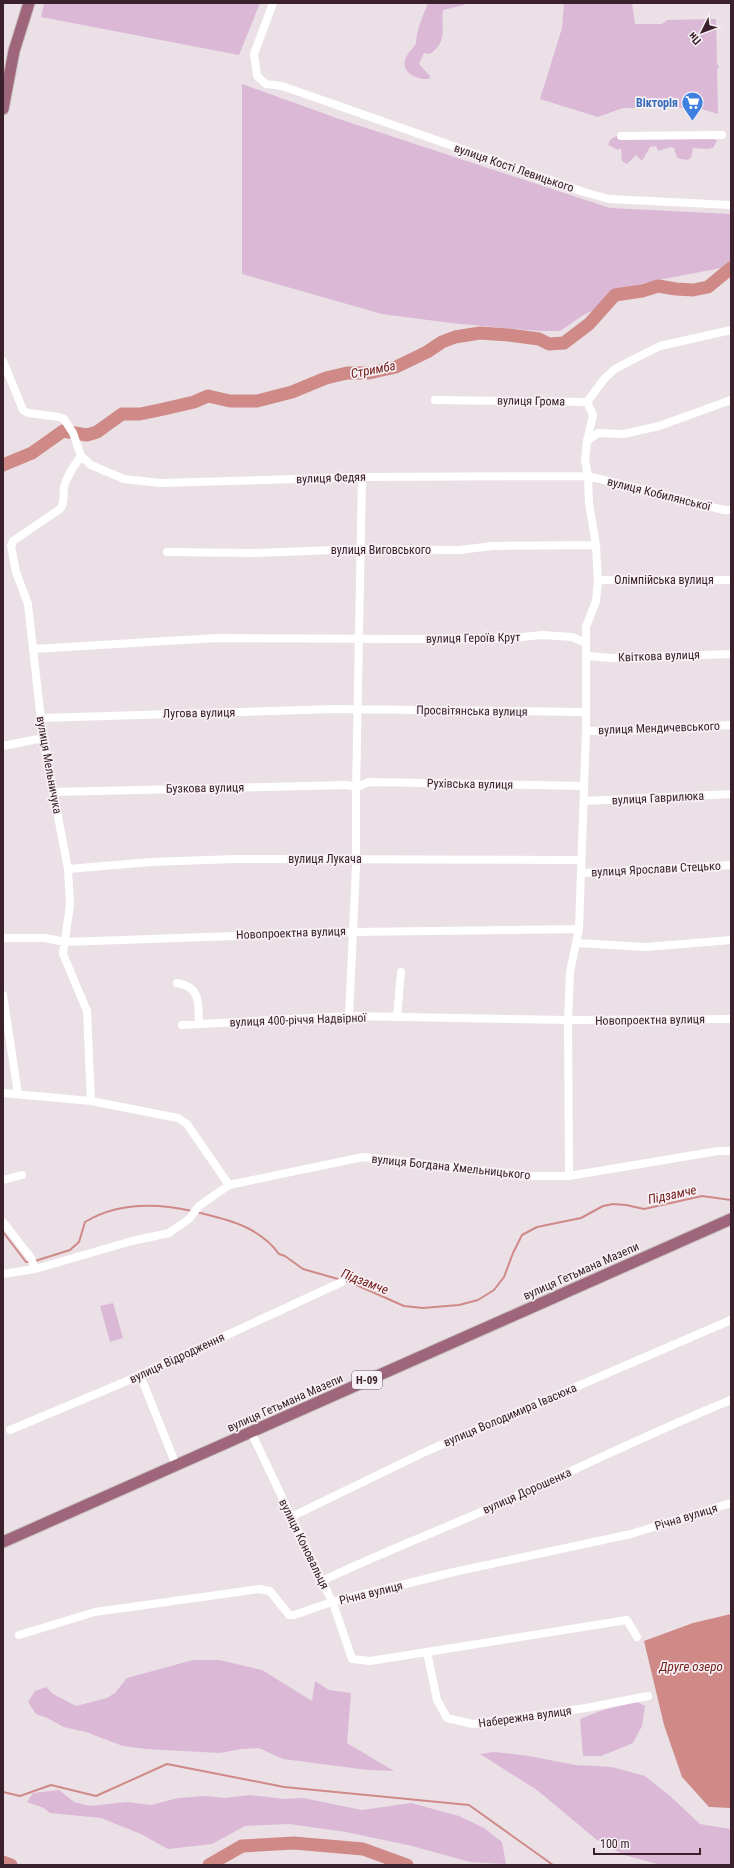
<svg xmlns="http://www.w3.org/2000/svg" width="734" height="1868" viewBox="0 0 734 1868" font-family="'Roboto Condensed',sans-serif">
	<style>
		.green { fill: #dbb8d6 }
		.water { fill: #cf8a88 }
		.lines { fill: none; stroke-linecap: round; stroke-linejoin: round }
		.stream { stroke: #cf8a88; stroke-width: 2 }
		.river { stroke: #cf8a88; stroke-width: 13 }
		.major-casing { stroke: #c4bcbf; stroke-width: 13 }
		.minor { stroke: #fff; stroke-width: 8 }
		.major { stroke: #9f657b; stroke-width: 11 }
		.labels { text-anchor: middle; stroke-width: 3.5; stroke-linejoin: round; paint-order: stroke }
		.shield { fill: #f7f0f4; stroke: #735f67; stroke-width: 1 }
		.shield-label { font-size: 11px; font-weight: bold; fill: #3a212b }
		.shop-label { font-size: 12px; font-weight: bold; fill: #366cbe; stroke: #f7f0f4; text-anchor: end }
		.street-label { font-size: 12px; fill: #3a212b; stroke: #f7f0f4 }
		.water-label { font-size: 13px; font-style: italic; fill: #75201c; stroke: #f7f0f4 }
	</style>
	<rect width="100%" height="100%" fill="#eae0e6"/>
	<path class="green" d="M 44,3 L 260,3 L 239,55 L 41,17 Z
		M 428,3 L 464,3 L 464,5 L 443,10 C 441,30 448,41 430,54 L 424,53 L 419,64 L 430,76 L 429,79 C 419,80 401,73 405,60 C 407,54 412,49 416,44 C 416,30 423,16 428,3 Z
		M 564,3 L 632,3 L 635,24 L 662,24 L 667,20 L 716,19 L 717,63 L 719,67 L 717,69 L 718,114 L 698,108 L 623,108 L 598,117 L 540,99 L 562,28 Z
		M 242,84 L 339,119 L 610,208 L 731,214 L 731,266 L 643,283 L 582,316 L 560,331 L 538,331 L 451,323 L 382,314 L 242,274 Z
		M 616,136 L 714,138 L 717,141 L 713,148 L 708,149 L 693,148 L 691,158 L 687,160 L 677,158 L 674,148 L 671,147 L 658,151 L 656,146 L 650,147 L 642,161 L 636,155 L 627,164 L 622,161 L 621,148 L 618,150 L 608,145 L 610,140 Z
		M 113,1303 L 123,1338 L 110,1342 L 100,1306 Z
		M 193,1660 L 219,1660 L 262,1670 L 312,1701 L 315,1681 L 329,1690 L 351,1693 L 347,1743 L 394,1771 L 368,1770 L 283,1759 L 259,1748 L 241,1749 L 220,1753 L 146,1749 L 123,1746 L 86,1732 L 64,1727 L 47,1718 L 36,1714 L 28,1702 L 35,1691 L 46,1687 L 53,1694 L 76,1706 L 107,1698 L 115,1693 L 127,1678 Z
		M 637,1702 L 645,1706 L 642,1726 L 633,1743 L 601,1756 L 583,1756 L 580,1719 L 603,1710 Z
		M 494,1752 L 529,1756 L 575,1765 L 612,1767 L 645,1776 L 670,1796 L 700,1824 L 731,1829 L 731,1865 L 661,1865 L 624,1855 L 597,1840 L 537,1790 L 480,1754 Z
		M 59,1790 L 74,1802 L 90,1806 L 126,1802 L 151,1805 L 178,1798 L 205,1796 L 225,1798 L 250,1795 L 285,1799 L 303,1798 L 362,1810 L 411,1803 L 459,1816 L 484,1828 L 502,1842 L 506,1864 L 470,1862 L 412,1846 L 346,1832 L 289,1824 L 245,1826 L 212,1844 L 168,1849 L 141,1834 L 101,1818 L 50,1813 L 44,1808 L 27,1802 L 33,1793 Z"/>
	<path class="water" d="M 731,1614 L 731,1808 L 709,1807 L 682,1777 L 664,1725 L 644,1641 L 693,1623 Z"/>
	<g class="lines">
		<path class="stream" d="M 196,1212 C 227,1219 260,1227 279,1254 L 285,1256 L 303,1269 L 352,1283 L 404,1306 L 423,1308 L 459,1305 L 478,1300 L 494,1290 L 504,1277 L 513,1253 L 522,1235 L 537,1227 L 581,1218 L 603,1206 L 613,1204 L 626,1205 L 644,1209 L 702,1196 L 731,1200
			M 3,1232 L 26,1262 L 31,1262
			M 35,1261 L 70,1250 L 79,1242 L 85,1222 C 118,1202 156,1203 192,1211
			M 3,1792 L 20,1796 L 51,1785 L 96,1796 L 167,1764 L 284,1787 L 469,1805 L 553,1865"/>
		<path class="river" d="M 3,465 L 32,453 L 63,431 L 87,435 L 97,432 L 122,414 L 140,414 L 164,409 L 194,402 L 208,396 L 230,401 L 257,401 L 292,392 L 326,378 L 347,373 L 369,373 L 396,367 L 427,352 L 442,342 L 455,337 L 480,333 L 509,335 L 539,339 L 549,344 L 564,343 L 589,324 L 615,295 L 642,291 L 658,286 L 676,289 L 693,290 L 708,287 L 731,268
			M 3,1862 L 11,1865
			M 209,1865 L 242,1846 L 294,1843 L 363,1849 L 407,1865"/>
		<defs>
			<path id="major" d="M 3,109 L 14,51 L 29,3
				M 3,1542 L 731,1219"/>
		</defs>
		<use href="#major" class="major-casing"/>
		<path class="minor" d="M 273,3 L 254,54 L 257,76 L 266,84 L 282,86 L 587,193 L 609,199 L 731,205
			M 621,136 L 722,135
			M 3,361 L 23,410 L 28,413 L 59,417 L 64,419 L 73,433 L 81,456 L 91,465 L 124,479 L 160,483 L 362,477 L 588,476 L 724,510 L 731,510
			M 435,400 L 587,402 L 593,415 L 587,441 L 585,460 L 588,476 L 589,503 L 596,545 L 598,580 L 596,601 L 586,627 L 586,731 L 579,929 L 570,972 L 568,1020 L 569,1176
			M 587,402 L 605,378 L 615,369 L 634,359 L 660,346 L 731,330
			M 587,441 L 598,433 L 624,434 L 659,426 L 731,400
			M 81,456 C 74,466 67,475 64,487 C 63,495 65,503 60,509 L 13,541 L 11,546 L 16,572 L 28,604 L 43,738 L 68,869 L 70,905 L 63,954 L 87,1011 L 91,1101
			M 167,552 L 255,553 L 362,549 L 459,550 L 493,546 L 596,545
			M 598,580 L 731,580
			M 33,649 L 217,638 L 411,639 L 511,638 L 542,635 L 572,637 L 586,643
			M 586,656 L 612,658 L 731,654
			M 41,718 L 336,709 L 586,712
			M 586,731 L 645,730 L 731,725
			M 3,746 L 43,738
			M 53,792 L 347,785 L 357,787 L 369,782 L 584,786
			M 584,801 L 731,794
			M 68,869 L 151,862 L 235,859 L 581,860
			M 581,873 L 731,865
			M 3,938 L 45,938 L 65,942 L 353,932 L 579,929
			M 577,943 L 646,947 L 731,940
			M 177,983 C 202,987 198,1005 199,1024
			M 3,995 L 18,1094
			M 349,1016 L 356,867 L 356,791 L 362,477
			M 397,1017 L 401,972
			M 182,1025 L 349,1016 L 568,1020 L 731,1019
			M 3,1093 L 91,1101 L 178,1118 L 187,1124 L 229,1185
			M 3,1180 L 22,1175
			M 3,1222 L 31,1258 L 35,1269
			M 3,1274 L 35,1269 L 132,1241 L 169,1233 L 189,1219 L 199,1206 L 229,1185 L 363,1157 L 533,1176 L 569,1176 L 718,1151 L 731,1151
			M 140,1375 L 176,1465
			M 10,1430 L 127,1381 L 342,1282
			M 251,1432 L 334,1606 L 352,1659 L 370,1661 L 427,1652 L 437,1700 L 447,1718 L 473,1724 L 586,1708 L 648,1696
			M 291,1517 L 427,1451 L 731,1320
			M 322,1581 C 376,1555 433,1533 488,1509 C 569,1473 649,1433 731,1400
			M 19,1635 L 95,1612 L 259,1589 L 270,1591 L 289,1615 L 294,1615 L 332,1602 L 454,1572 L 631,1534 L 731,1503
			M 427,1652 L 627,1620 L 637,1637"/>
		<use href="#major" class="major"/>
	</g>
	<defs>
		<symbol id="supermarket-pin" viewBox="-11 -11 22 30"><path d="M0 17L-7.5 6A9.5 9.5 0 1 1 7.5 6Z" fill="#3f7fe0" stroke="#f7f0f4"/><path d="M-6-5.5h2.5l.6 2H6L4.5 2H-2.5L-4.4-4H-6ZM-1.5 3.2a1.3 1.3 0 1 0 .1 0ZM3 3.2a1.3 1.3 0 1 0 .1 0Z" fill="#fff"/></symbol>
	</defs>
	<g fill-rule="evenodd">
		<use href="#supermarket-pin" x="680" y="90" width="25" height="34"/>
	</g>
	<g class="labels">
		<rect class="shield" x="352" y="1371" width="30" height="18" rx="3"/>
		<g class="shield-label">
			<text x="367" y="1384">Н-09</text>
		</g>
		<g class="shop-label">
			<text x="678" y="107">Вікторія</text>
		</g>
		<g class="street-label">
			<text transform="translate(514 168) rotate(19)" y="4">вулиця Кості Левицького</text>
			<text transform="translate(531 401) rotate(1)" y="4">вулиця Грома</text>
			<text transform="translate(331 478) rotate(-2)" y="4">вулиця Федяя</text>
			<text transform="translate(659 494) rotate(14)" y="4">вулиця Кобилянської</text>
			<text x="381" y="554">вулиця Виговського</text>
			<text x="664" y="584">Олімпійська вулиця</text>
			<text transform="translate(473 638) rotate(-1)" y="4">вулиця Героїв Крут</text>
			<text transform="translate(659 656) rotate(-2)" y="4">Квіткова вулиця</text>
			<text transform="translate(472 711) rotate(1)" y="4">Просвітянська вулиця</text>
			<text transform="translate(199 713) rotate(-1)" y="4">Лугова вулиця</text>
			<text transform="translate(659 728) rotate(-2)" y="4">вулиця Мендичевського</text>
			<text transform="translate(49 765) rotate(80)" y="4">вулиця Мельничука</text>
			<text transform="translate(470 784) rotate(1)" y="4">Рухівська вулиця</text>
			<text transform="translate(205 788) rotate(-1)" y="4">Бузкова вулиця</text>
			<text transform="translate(658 798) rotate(-3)" y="4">вулиця Гаврилюка</text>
			<text x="325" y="863">вулиця Лукача</text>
			<text transform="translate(656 869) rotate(-3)" y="4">вулиця Ярослави Стецько</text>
			<text transform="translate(291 933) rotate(-2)" y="4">Новопроектна вулиця</text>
			<text transform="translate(298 1020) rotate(-2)" y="4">вулиця 400-річчя Надвірної</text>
			<text transform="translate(650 1020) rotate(-1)" y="4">Новопроектна вулиця</text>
			<text transform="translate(451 1167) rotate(6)" y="4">вулиця Богдана Хмельницького</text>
			<text transform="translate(581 1271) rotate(-24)" y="4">вулиця Гетьмана Мазепи</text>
			<text transform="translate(177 1358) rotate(-25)" y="4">вулиця Відродження</text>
			<text transform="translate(285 1403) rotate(-24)" y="4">вулиця Гетьмана Мазепи</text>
			<text transform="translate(510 1415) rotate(-23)" y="4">вулиця Володимира Івасюка</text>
			<text transform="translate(527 1491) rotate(-24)" y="4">вулиця Дорошенка</text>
			<text transform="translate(686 1517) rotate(-17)" y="4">Річна вулиця</text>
			<text transform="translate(304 1544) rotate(64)" y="4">вулиця Коновальця</text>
			<text transform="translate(371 1593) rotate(-14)" y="4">Річна вулиця</text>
			<text transform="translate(525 1717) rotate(-8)" y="4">Набережна вулиця</text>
		</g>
		<g class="water-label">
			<text transform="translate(373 369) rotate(-11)" y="5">Стримба</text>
			<text transform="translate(672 1194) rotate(-12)" y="5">Підзамче</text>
			<text transform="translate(365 1281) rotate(21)" y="5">Підзамче</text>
			<text x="691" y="1671">Друге озеро</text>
		</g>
	</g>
	<rect width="734" height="1868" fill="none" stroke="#3a212b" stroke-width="8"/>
	<g transform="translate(702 32) rotate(228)" stroke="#f7f0f4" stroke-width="3" paint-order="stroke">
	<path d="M0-3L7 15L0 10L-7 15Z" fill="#3a212b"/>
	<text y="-6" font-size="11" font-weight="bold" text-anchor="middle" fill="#3a212b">Пн</text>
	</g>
	<path d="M594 1848v6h106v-6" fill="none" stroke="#3a212b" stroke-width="2"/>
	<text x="600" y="1848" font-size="12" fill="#3a212b" stroke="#f7f0f4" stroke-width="3" paint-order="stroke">100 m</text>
</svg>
